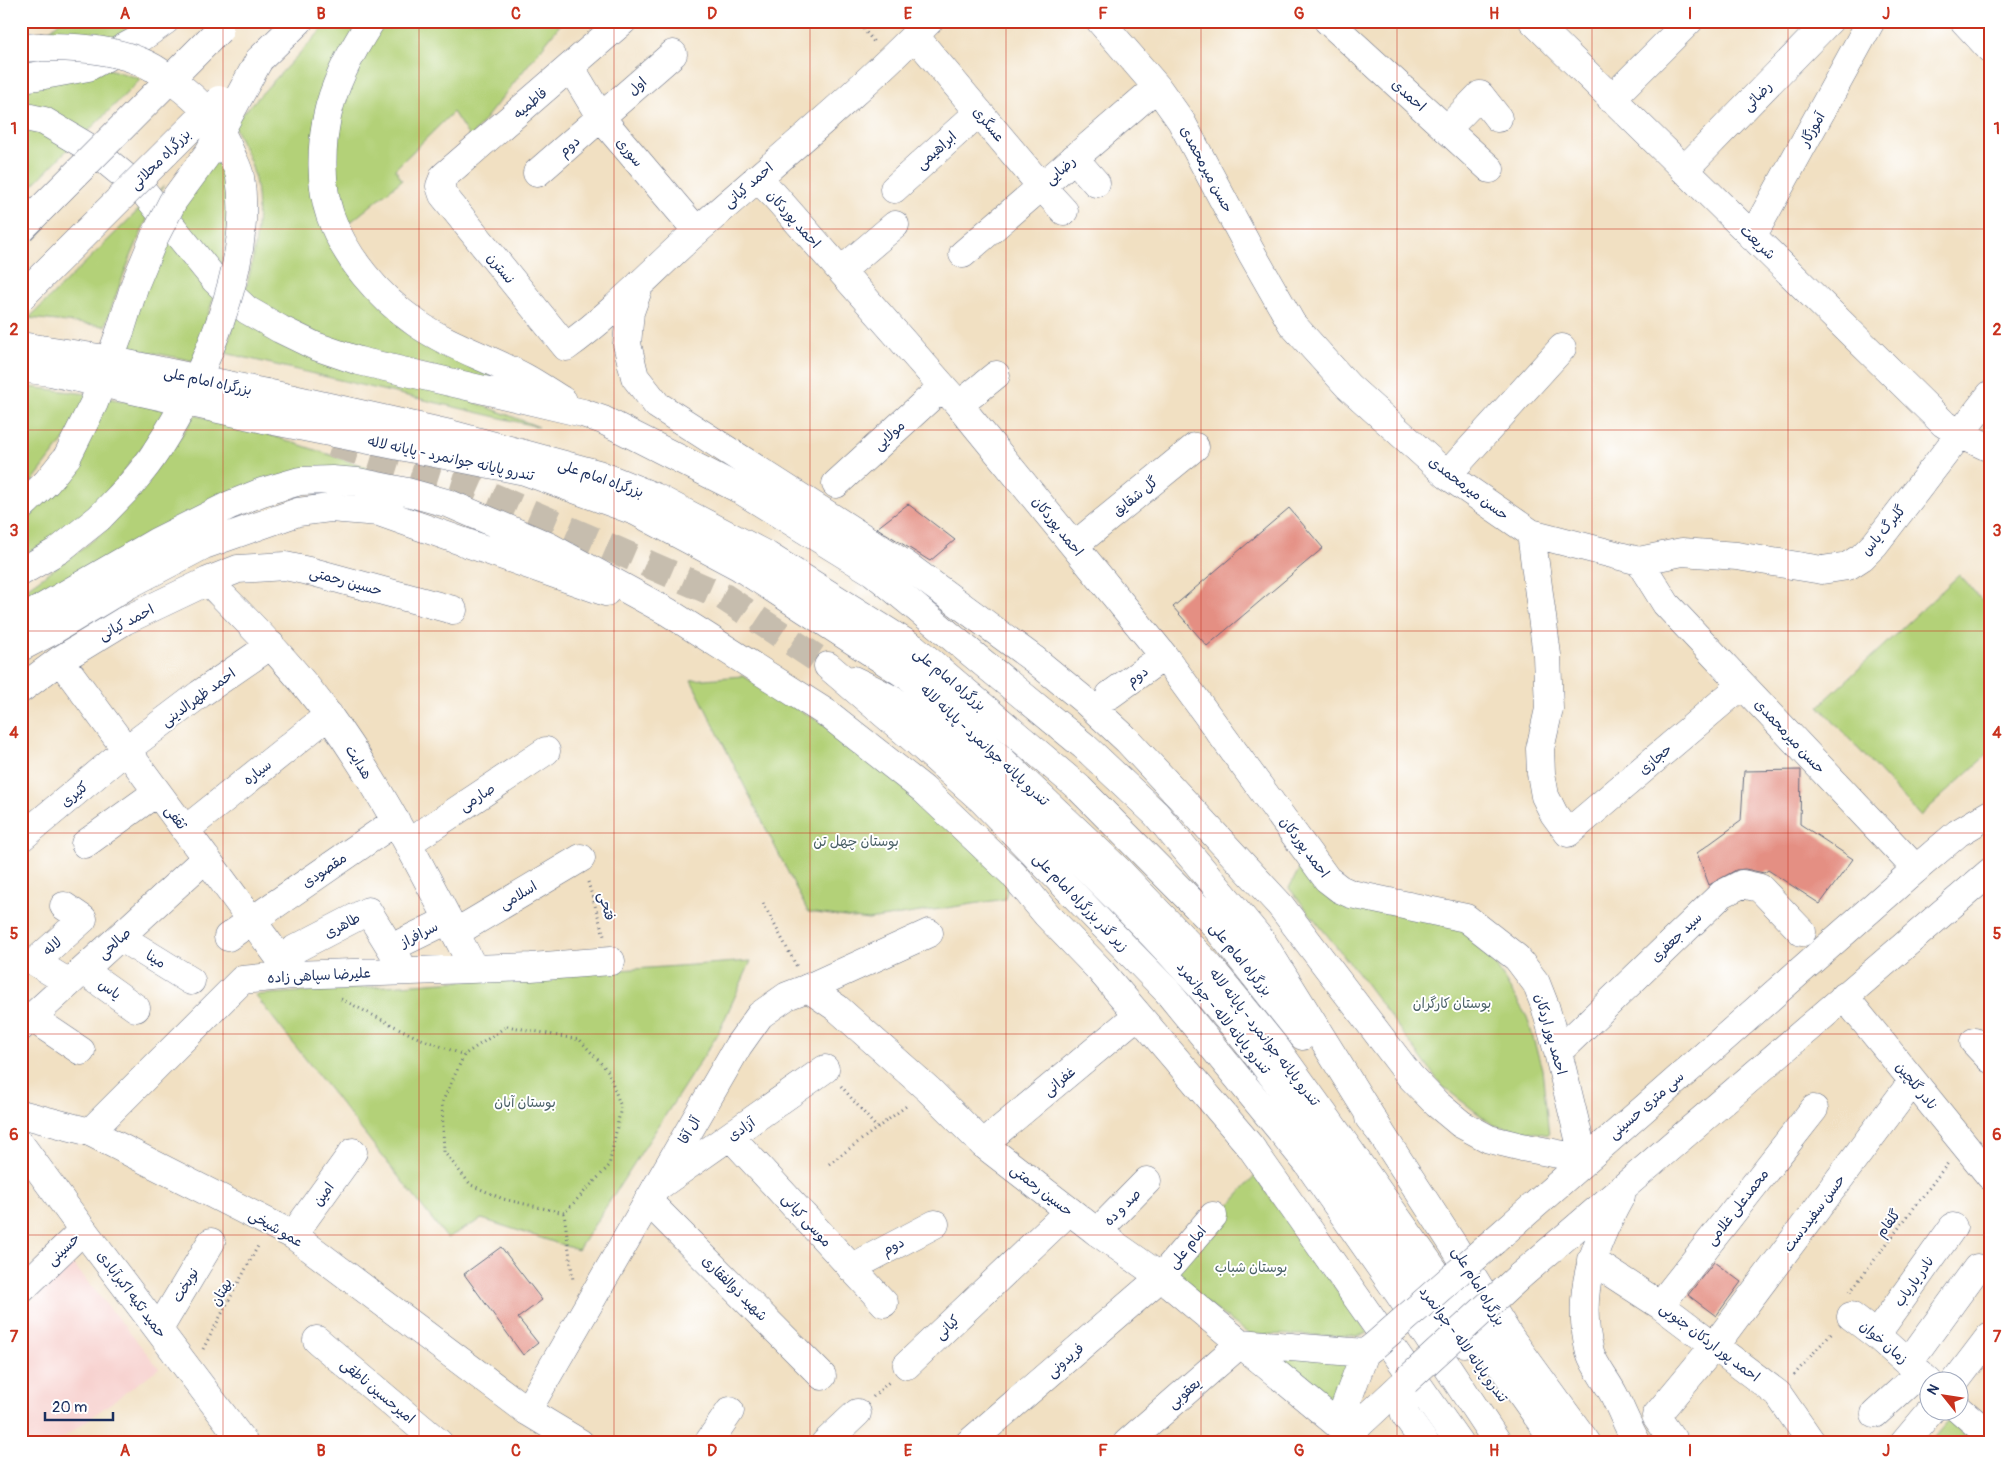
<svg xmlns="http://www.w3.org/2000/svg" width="2011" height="1464" viewBox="0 0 2011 1464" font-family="Pangolin,'Playpen Sans Arabic',sans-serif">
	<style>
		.built { fill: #f7d0ce }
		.green { fill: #b3d178; stroke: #67806b }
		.building { fill: #e48f83 }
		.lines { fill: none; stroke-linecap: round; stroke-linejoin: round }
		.highway-tunnel { stroke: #c6bdae; stroke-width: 28; stroke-dasharray: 28 14; stroke-linecap: butt }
		.minor-casing { stroke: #666d81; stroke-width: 29 }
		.major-casing { stroke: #666d81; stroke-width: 29 }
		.highway-casing { stroke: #666d81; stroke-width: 29 }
		.path { stroke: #666d81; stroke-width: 3; stroke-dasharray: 1 4; stroke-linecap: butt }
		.minor { stroke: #fff; stroke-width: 28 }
		.major { stroke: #fff; stroke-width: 28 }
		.highway { stroke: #fff; stroke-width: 28 }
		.minor-bridge-casing { stroke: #666d81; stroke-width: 29; stroke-linecap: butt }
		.major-bridge-casing { stroke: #666d81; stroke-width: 29; stroke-linecap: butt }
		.highway-bridge-casing { stroke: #666d81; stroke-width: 29; stroke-linecap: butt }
		.minor-bridge { stroke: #fff; stroke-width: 28 }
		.major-bridge { stroke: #fff; stroke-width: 28 }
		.highway-bridge { stroke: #fff; stroke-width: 28 }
		.grid { fill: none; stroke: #c8321e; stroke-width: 1; stroke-opacity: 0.55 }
		.labels { text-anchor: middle; stroke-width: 4; stroke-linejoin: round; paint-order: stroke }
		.street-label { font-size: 14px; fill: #1b2f5e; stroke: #fff }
		.park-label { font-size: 14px; fill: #496066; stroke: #fff }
		.neatline { fill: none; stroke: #c8321e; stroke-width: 2 }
		.grid-label { font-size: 16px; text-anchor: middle; font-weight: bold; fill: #c8321e }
	</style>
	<rect width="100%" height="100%" fill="#fff"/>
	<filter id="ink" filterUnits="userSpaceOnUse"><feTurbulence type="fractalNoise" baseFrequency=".02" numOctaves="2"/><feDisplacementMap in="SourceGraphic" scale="10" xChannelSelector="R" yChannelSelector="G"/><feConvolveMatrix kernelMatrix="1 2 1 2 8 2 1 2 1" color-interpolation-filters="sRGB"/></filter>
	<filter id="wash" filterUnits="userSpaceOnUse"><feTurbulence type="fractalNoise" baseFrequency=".0096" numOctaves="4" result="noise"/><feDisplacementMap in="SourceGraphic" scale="20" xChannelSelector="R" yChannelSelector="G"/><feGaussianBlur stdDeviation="1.12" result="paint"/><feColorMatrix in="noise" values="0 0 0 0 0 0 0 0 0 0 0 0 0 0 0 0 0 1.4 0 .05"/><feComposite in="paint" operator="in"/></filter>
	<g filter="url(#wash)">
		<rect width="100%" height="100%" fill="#f1e0c2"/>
		<path class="built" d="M 72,1263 L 159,1368 L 56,1443 L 21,1443 L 21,1312 Z"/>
		<path class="green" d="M 60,21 L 151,21 L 117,43 L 44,36 Z
			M 330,21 L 357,21 L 311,167 L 401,329 L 430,348 L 521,390 L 332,341 L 244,297 C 254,256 263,216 254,174 C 250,157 240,140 233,124 Z
			M 384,21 L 563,21 L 470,138 L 453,112 L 395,169 L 402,180 L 347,225 L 335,176 L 337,125 L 349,85 Z
			M 99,66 L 141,79 L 84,135 L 21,108 L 21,87 Z
			M 21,124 L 71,146 L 21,197 Z
			M 216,153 C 233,200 229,223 221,271 L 174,218 Z
			M 164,185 C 140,231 122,277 105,326 L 29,318 Z
			M 167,231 L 215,293 L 194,361 L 124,347 Z
			M 238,311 L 539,427 L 225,353 Z
			M 21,386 L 88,394 L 73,428 L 21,496 Z
			M 108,398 L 167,410 C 138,455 105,501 62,533 C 49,542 34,549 21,556 L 21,518 Z
			M 195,415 L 255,430 L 394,476 L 320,470 L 21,608 L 21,592 L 81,550 L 110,526 L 177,442 Z
			M 1959,575 L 1990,609 L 1990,752 L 1920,816 L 1819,706 Z
			M 743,676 L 865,749 L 1013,872 L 1005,899 L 868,920 L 808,912 L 691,680 Z
			M 1303,862 L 1332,902 L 1457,925 L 1497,967 L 1527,1017 L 1542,1069 L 1549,1135 L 1493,1125 L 1442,1086 L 1357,972 L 1289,888 Z
			M 751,961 L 718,1034 L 578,1250 L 482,1219 L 447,1238 L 255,995 Z
			M 1255,1176 L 1368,1333 L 1357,1336 L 1249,1334 L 1168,1275 Z
			M 1270,1356 L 1354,1356 L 1336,1407 Z
			M 1948,1421 L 1973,1443 L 1929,1443 Z"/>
		<g id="blocks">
			<path class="building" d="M 908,504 L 955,540 L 930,561 L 877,528 Z
				M 1289,508 L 1323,548 L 1207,646 L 1173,607 Z
				M 1801,770 L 1800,824 L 1853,859 L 1820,904 L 1768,870 L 1764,873 L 1745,869 L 1736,870 L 1709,885 L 1697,853 L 1741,821 L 1744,771 Z
				M 501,1247 L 542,1300 L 518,1318 L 538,1343 L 523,1355 L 464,1274 Z
				M 1714,1262 L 1741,1282 L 1716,1316 L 1688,1295 Z"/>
		</g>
	</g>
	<g filter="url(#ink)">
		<use href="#blocks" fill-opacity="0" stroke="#666d81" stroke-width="1"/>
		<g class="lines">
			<path class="highway-tunnel" d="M 332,443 L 468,486 L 724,597 L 828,666"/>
			<defs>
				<path id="minor" d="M 623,21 L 444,176 L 440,186 L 443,195 L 566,347 C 614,313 654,269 699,229 C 776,161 857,95 929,21
					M 1100,21 L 1157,87 L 1181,121 L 1251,252 L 1292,324 L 1348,386 L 1447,475 L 1531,533 L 1639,561 L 1666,604 L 1916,869
					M 1328,21 L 1490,169
					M 1533,21 L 1943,423 L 1960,434 L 1990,448
					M 1964,21 L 1990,49
					M 915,36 L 1041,186 L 1064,211
					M 571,68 L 601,118 L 697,231
					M 1611,99 L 1689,21
					M 1447,129 L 1480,95 L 1498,118
					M 1074,158 L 1096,183
					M 1684,170 L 1829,21
					M 537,173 L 673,54
					M 894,189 L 979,112
					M 1752,237 L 1871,21
					M 963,254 L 1157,87
					M 841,271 L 895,225
					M 640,284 L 630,312 L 627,344 L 635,377 L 657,405 L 906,565 L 1035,660 L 1085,701 L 1127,740 L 1280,905 L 1410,1076 L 1437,1104 L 1461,1124 L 1489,1139 L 1522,1147 L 1584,1159 L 1558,1052 L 1545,1006 L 1536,983 L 1517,958 L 1466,918 L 1351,894 L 1340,889 L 1327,879 L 1164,656 L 959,405 L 774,195 L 757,178
					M 959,405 L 996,375
					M 264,419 L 525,471 L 635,511 L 740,567 L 926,688 L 1120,872 L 1210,967 L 1276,1048 L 1328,1120 L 1556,1443
					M 1447,475 L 1562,348
					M 836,484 L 942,387
					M 1531,533 L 1547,655 L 1549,709 L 1540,749 L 1541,773 L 1545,796 L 1554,814 L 1568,833 L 1742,685
					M 1075,545 L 1195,447
					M 1639,561 L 1682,552 L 1737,556 L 1822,570 L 1848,566 L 1862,557 L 1875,544 L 1990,395
					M 208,581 C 249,623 295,668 329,716 C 386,795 429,883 474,969
					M 60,660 L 292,975
					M 853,680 C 877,691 907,707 928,723 C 969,755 1007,792 1044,827 C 1118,898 1190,969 1253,1050 C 1326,1146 1392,1247 1464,1343
					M 21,689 L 60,660 L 124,621 L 208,581 L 238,569 L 285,566 L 313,572 L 453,610
					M 1110,695 L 1164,656
					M 185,830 L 329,715
					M 21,838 L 126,750 L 200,694 L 271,645
					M 408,843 L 546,751
					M 85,844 L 157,792
					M 64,906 L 83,919 L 35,962 L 69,983
					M 455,933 L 581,858
					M 120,937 L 191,981
					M 228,937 L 396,821
					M 391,948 L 448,920
					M 282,961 L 295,949 L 368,911 L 405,971
					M 84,971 L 136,1008
					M 808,988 L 929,933
					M 1844,996 L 1990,1176
					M 32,1018 L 81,1051
					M 21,1027 L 206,858
					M 1974,1042 L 1990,1059
					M 1558,1052 L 1722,894 L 1742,884 L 1760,888 L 1802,932
					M 90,1132 L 242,980 L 292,975 L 531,967 L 611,961
					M 730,1136 L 884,1303
					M 983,1144 L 1134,1018
					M 656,1188 L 825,1069
					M 648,1201 L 822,1376
					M 1097,1232 L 1147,1181
					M 293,1235 L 353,1152
					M 1591,1260 L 1660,1305 L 1778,1394 L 1812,1443
					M 851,1268 L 935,1224
					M 21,1290 L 83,1230
					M 1660,1305 L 1814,1109
					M 1851,1316 L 1876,1335 L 1929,1382
					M 159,1329 L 211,1242
					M 1876,1335 L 1953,1227
					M 317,1340 L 439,1443
					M 1908,1363 L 1977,1268
					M 907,1365 L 1069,1211
					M 1955,1382 L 1990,1336
					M 1401,1386 L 1405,1415 L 1425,1443
					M 1958,1408 L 1990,1436
					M 527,1411 L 580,1443
					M 1875,1414 L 1920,1373
					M 708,1443 L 730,1411
					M 825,1443 L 857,1413
					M 969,1443 L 1161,1277 L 1213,1216
					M 1127,1443 L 1241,1343
					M 1675,1443 L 1656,1416 L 1715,1345 L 1912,1082
					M 1904,1443 L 1930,1412"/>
				<path id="major" d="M 21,1114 L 90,1132 L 293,1235 L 527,1411 L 738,1046 L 760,1015 L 787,996 L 808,988 L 837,1008 L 929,1090 L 983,1144 L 1097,1232 L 1161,1277 L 1349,1434 L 1406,1381
					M 21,1145 L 83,1230 L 244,1443
					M 1621,1196 C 1593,1246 1575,1294 1590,1352 C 1594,1366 1607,1381 1614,1395 C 1622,1411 1628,1427 1637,1443
					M 1494,1241 L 1916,869 L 1958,833 L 1990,814
					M 1519,1277 L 1990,872
					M 1241,1343 L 1365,1353
					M 1338,1425 L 1365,1353 L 1374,1346
					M 568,1443 L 571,1438"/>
				<path id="highway" d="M 371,21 C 352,50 334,83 327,117 C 321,147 320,185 330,215 C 345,258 379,297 416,323 C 449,346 489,358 524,377 C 537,384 550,393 563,401
					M 21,48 L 40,47
					M 259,60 L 299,21
					M 21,78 L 44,75 L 88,67 L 138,40 L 165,21
					M 21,116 L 44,121 L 93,150 L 144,192 L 215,280 L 247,310 L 280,329 L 315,346 L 359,361 L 583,413 L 603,420 L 739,489 L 873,572 L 1084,746 L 1156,814 L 1261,940 L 1381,1133
					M 266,393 L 450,434 L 598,474 L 655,497 L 768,556 L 914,648 L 1079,788 L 1212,922 L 1303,1036
					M 21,507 L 47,482 L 67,457
					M 21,572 L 59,550 L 99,518 L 127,489
					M 21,620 L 156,542 L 230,505 L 262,492 L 300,481 L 332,480 L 358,482 L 407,492 L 450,504 L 548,546 L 668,612 L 828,714 L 923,789 L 1013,874 L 1047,915 L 1099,969 L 1250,1146 L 1459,1443
					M 21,647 L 50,632 L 128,585 L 204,545 L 298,512 L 330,508 L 379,512 L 606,592
					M 828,666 L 916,741 L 982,800 L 1167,991 L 1308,1164 L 1399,1294 L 1498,1443
					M 1369,1118 L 1381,1133 L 1454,1246 L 1509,1336 L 1587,1443"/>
			</defs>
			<use href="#minor" class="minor-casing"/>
			<use href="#major" class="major-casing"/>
			<use href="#highway" class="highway-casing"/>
			<path class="path" d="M 857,21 L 874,42
				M 588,882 L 604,936
				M 763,903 L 797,967
				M 341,999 L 416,1037 L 464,1055
				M 507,1026 L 580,1040 L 608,1071 L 621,1107 L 609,1166 L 564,1213 L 503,1199 L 471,1185 L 444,1152 L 442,1103 L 464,1055 Z
				M 841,1086 L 877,1128
				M 829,1164 L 909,1104
				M 564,1213 L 573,1280
				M 1850,1292 L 1948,1163
				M 203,1349 L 259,1244
				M 1794,1375 L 1833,1331
				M 873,1397 L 890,1381"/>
			<use href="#minor" class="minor"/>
			<use href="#major" class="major"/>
			<use href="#highway" class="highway"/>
			<defs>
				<path id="minor-bridge" d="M 21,368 L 51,372 L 264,419"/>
				<path id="major-bridge" d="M 1374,1346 L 1494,1241
					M 1406,1381 L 1519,1277"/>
				<path id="highway-bridge" d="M 40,47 C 79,47 126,49 160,72 C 168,78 176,84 184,90 C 209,110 220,127 232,156 C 235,163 239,170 240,177 C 254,265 202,381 155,453 C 147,466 137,477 127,489
					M 21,229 L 219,30
					M 21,297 L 219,100
					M 21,346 L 99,358 L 266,393
					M 67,457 L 94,403 L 121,329 L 135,284 L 155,236 L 173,201 L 209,152 L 259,60"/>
			</defs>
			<use href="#minor-bridge" class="minor-bridge-casing"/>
			<use href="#major-bridge" class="major-bridge-casing"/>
			<use href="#highway-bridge" class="highway-bridge-casing"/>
			<use href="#minor-bridge" class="minor-bridge"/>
			<use href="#major-bridge" class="major-bridge"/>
			<use href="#highway-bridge" class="highway-bridge"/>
		</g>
	</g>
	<path class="grid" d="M 223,21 L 223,1443M 419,21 L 419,1443M 614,21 L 614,1443M 810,21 L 810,1443M 1006,21 L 1006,1443M 1201,21 L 1201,1443M 1397,21 L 1397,1443M 1592,21 L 1592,1443M 1788,21 L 1788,1443M 21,229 L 1990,229M 21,430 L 1990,430M 21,631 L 1990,631M 21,833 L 1990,833M 21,1034 L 1990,1034M 21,1235 L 1990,1235"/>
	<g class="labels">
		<g class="street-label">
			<text transform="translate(637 86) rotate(-42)" y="5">اول</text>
			<text transform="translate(1409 95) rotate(42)" y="5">احمدی</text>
			<text transform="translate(1757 96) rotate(-46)" y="5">رضائی</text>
			<text transform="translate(530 103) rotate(-40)" y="5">فاطمیه</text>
			<text transform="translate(989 124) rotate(50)" y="5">عسگری</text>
			<text transform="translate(1812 129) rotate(-61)" y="5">آموزگار</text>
			<text transform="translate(569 146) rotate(-41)" y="5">دوم</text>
			<text transform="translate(936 150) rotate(-42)" y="5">ابراهیمی</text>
			<text transform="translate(630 152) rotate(50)" y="5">سوری</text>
			<text transform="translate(160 159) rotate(-45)" y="5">بزرگراه محلاتی</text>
			<text transform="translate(1207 169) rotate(62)" y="5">حسن میرمحمدی</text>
			<text transform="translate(1060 170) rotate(-41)" y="5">رضایی</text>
			<text transform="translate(748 185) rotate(-41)" y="5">احمد کیانی</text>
			<text transform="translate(794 219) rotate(48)" y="5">احمد پوردکان</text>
			<text transform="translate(1758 242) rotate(44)" y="5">شریعت</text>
			<text transform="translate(501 268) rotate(51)" y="5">نسترن</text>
			<text transform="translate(208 381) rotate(12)" y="5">بزرگراه امام علی</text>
			<text transform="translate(889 435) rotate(-42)" y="5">مولایی</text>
			<text transform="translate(451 458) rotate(12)" y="5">تندرو پایانه جوانمرد - پایانه لاله</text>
			<text transform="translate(601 478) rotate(19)" y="5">بزرگراه امام علی</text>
			<text transform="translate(1469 488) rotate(37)" y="5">حسن میرمحمدی</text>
			<text transform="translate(1135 496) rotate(-39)" y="5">گل شقایق</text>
			<text transform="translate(1058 526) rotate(51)" y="5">احمد پوردکان</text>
			<text transform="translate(1883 530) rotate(-50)" y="5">گلبرگ یاس</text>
			<text transform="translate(346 581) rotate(15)" y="5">حسین رحمتی</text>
			<text transform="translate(126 622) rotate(-28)" y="5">احمد کیانی</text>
			<text transform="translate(1137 676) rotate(-36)" y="5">دوم</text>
			<text transform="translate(950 679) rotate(40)" y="5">بزرگراه امام علی</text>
			<text transform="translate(198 697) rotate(-36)" y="5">احمد ظهرالدینی</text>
			<text transform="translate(1790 736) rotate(47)" y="5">حسن میرمحمدی</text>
			<text transform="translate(985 745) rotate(43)" y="5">تندرو پایانه جوانمرد - پایانه لاله</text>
			<text transform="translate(1655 759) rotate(-40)" y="5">حجازی</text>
			<text transform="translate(359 762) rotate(58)" y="5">هدایت</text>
			<text transform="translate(257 772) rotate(-38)" y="5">سیاره</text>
			<text transform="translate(74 794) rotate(-40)" y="5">کثیری</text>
			<text transform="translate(477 797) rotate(-33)" y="5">صارمی</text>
			<text transform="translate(176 817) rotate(53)" y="5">ثقفی</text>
			<text transform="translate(1305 847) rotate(53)" y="5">احمد پوردکان</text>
			<text transform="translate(324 870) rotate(-34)" y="5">مقصودی</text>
			<text transform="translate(518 895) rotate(-31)" y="5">اسلامی</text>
			<text transform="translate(1081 902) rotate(46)" y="5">زیر گذر بزرگراه امام علی</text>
			<text transform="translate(607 906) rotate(74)" y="5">فتحی</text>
			<text transform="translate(342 925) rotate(-28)" y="5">طاهری</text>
			<text transform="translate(419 934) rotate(-27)" y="5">سرافراز</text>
			<text transform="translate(1676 937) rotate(-44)" y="5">سید جعفری</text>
			<text transform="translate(114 943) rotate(-42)" y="5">صالحی</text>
			<text transform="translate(52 946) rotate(-43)" y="5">لاله</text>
			<text transform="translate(156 959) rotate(32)" y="5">مینا</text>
			<text transform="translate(1241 959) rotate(51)" y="5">بزرگراه امام علی</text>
			<text transform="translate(319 975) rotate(-3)" y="5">علیرضا سپاهی زاده</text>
			<text transform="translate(110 989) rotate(35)" y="5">یاس</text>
			<text transform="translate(1224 1018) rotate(51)" y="5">تندرو پایانه لاله - جوانمرد</text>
			<text transform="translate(1551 1034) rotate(74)" y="5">احمد پور اردکان</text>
			<text transform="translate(1265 1037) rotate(52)" y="5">تندرو پایانه جوانمرد - پایانه لاله</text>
			<text transform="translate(1059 1081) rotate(-40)" y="5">غفرانی</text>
			<text transform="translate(1917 1086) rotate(51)" y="5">نادر گلچین</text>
			<text transform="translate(1646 1105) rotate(-41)" y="5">سی متری حسینی</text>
			<text transform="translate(741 1129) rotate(-35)" y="5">آزادی</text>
			<text transform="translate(689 1130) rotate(-60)" y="5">آل آقا</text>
			<text transform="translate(1042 1190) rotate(38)" y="5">حسین رحمتی</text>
			<text transform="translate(323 1194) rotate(-54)" y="5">امین</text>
			<text transform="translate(1122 1207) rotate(-45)" y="5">صد و ده</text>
			<text transform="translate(1737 1207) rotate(-52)" y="5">محمدعلی غلامی</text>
			<text transform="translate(1814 1213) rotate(-53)" y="5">حسن سفیددست</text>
			<text transform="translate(807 1220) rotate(48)" y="5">موسی کیانی</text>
			<text transform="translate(1888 1223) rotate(-53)" y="5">گلفام</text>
			<text transform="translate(276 1228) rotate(30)" y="5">عمو شیخی</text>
			<text transform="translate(893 1246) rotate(-27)" y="5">دوم</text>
			<text transform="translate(1187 1247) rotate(-50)" y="5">امام علی</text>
			<text transform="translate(63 1249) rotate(-44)" y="5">حسینی</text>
			<text transform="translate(1914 1281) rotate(-55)" y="5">نادر یاریاب</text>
			<text transform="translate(185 1285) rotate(-59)" y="5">نوبخت</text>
			<text transform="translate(1479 1286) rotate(59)" y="5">بزرگراه امام علی</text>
			<text transform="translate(735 1288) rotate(45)" y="5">شهید ذوالفقاری</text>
			<text transform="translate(221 1292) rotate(-62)" y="5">بهتان</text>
			<text transform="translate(132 1294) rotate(53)" y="5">حمید تکیه اکبرآبادی</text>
			<text transform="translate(947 1327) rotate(-44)" y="5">کیانی</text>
			<text transform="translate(1710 1342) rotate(37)" y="5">احمد پور اردکان جنوبی</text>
			<text transform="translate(1884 1342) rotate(40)" y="5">زمان خوان</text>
			<text transform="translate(1464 1344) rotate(54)" y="5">تندرو پایانه لاله - جوانمرد</text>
			<text transform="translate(1065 1360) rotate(-41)" y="5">فریدونی</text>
			<text transform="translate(378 1391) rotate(40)" y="5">امیرحسین ناطقی</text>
			<text transform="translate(1184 1393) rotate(-41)" y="5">یعقوبی</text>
		</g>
		<g class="park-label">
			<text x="856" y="846">بوستان چهل تن</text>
			<text x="1452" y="1008">بوستان کارگران</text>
			<text x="525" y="1107">بوستان آبان</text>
			<text x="1251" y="1272">بوستان شباب</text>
		</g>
	</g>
	<rect width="2011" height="1464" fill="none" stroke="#fff" stroke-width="55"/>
	<g transform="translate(1944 1396) rotate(300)"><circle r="24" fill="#ffffff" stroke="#a4acbf"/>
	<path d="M0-4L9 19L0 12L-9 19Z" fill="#c8321e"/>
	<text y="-8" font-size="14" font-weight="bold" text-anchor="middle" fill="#1b2f5e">N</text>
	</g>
	<path d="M45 1412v8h68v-8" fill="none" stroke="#1b2f5e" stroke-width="2.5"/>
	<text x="52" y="1412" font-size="15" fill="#1b2f5e" stroke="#ffffff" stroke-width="4" paint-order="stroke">20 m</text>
	<rect x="28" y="28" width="1956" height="1408" class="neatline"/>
	<g class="grid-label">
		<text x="125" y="19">A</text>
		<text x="321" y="19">B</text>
		<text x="516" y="19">C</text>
		<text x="712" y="19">D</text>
		<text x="908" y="19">E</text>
		<text x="1103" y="19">F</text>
		<text x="1299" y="19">G</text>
		<text x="1494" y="19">H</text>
		<text x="1690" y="19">I</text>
		<text x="1886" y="19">J</text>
		<text x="14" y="134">1</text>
		<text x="1997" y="134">1</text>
		<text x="14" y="335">2</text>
		<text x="1997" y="335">2</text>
		<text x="14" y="536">3</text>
		<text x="1997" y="536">3</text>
		<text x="14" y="738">4</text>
		<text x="1997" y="738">4</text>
		<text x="14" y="939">5</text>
		<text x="1997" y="939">5</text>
		<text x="14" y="1140">6</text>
		<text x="1997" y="1140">6</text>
		<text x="14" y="1342">7</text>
		<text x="1997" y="1342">7</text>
		<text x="125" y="1456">A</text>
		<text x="321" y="1456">B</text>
		<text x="516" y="1456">C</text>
		<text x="712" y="1456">D</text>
		<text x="908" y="1456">E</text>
		<text x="1103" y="1456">F</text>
		<text x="1299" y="1456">G</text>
		<text x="1494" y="1456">H</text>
		<text x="1690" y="1456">I</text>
		<text x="1886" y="1456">J</text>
	</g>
</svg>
